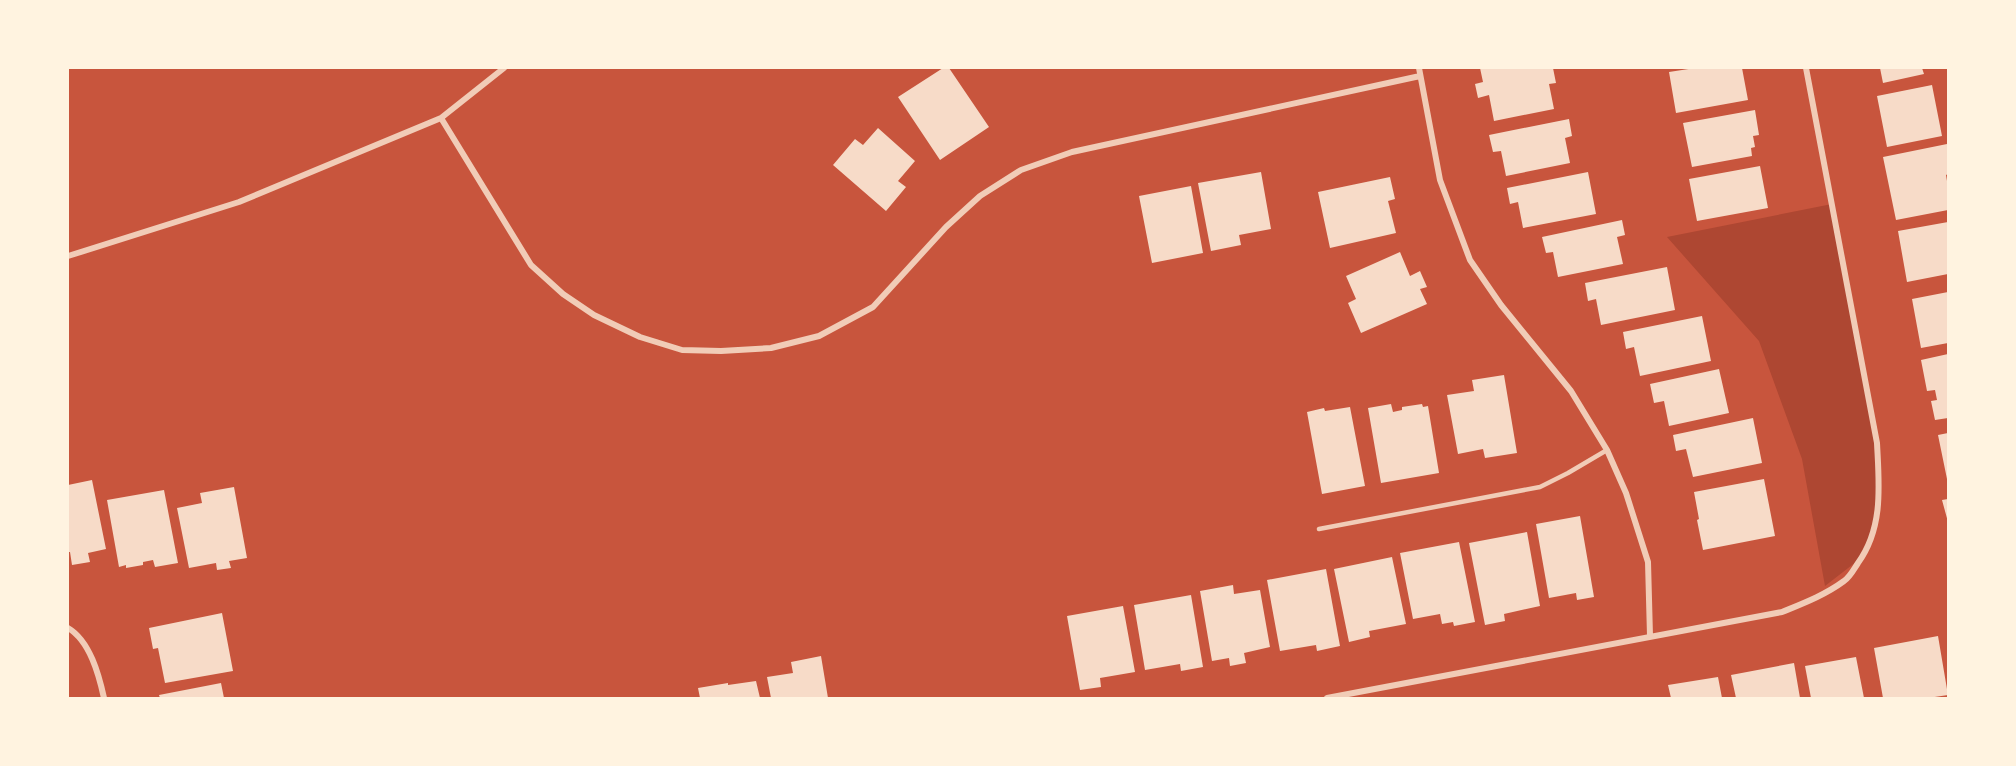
<svg xmlns="http://www.w3.org/2000/svg" width="2016" height="766" viewBox="0 0 2016 766" font-family="Lora,serif">
	<style>
		.green { fill: #ae4732 }
		.building { fill: #f7dbc8 }
		.lines { fill: none; stroke-linecap: round; stroke-linejoin: round }
		.service { stroke: #f1ccb7; stroke-width: 4.5 }
		.minor { stroke: #f1ccb7; stroke-width: 6 }
	</style>
	<rect width="100%" height="100%" fill="#c8553d"/>
	<path class="green" d="M 1832,204 L 1877,443 L 1879,503 L 1873,533 L 1861,558 L 1825,586 L 1802,459 L 1759,341 L 1667,237 Z"/>
	<path class="building" d="M 943,68 L 949,68 L 989,127 L 940,160 L 898,97 Z
		M 1480,68 L 1553,68 L 1556,83 L 1549,84 L 1554,109 L 1494,121 L 1489,95 L 1478,98 L 1475,84 L 1483,82 Z
		M 1695,68 L 1742,68 L 1748,100 L 1676,113 L 1669,72 Z
		M 1880,68 L 1922,68 L 1924,74 L 1883,83 Z
		M 1932,85 L 1942,136 L 1887,147 L 1877,96 Z
		M 1755,110 L 1759,135 L 1753,136 L 1755,147 L 1751,148 L 1752,156 L 1692,167 L 1683,123 Z
		M 1569,119 L 1572,136 L 1565,138 L 1570,163 L 1506,176 L 1501,151 L 1493,152 L 1489,135 Z
		M 878,128 L 915,161 L 898,181 L 906,187 L 886,211 L 833,165 L 855,139 L 863,145 Z
		M 1947,144 L 1948,174 L 1946,175 L 1948,187 L 1948,210 L 1896,220 L 1883,157 Z
		M 1760,166 L 1768,208 L 1697,221 L 1689,179 Z
		M 1261,172 L 1271,229 L 1239,235 L 1241,245 L 1211,251 L 1198,183 Z
		M 1588,172 L 1596,214 L 1523,228 L 1518,202 L 1510,204 L 1507,188 Z
		M 1390,177 L 1395,199 L 1388,201 L 1396,233 L 1330,248 L 1318,192 Z
		M 1191,186 L 1203,253 L 1152,263 L 1139,196 Z
		M 1622,220 L 1625,235 L 1617,237 L 1623,264 L 1558,277 L 1553,252 L 1546,253 L 1542,237 Z
		M 1948,222 L 1948,274 L 1907,282 L 1898,231 Z
		M 1400,252 L 1410,276 L 1420,271 L 1427,287 L 1420,289 L 1427,304 L 1361,333 L 1348,303 L 1356,299 L 1346,276 Z
		M 1667,267 L 1675,310 L 1601,325 L 1596,299 L 1588,301 L 1585,283 Z
		M 1948,292 L 1948,343 L 1921,348 L 1912,299 Z
		M 1702,316 L 1711,361 L 1640,376 L 1634,347 L 1626,349 L 1623,332 Z
		M 1948,354 L 1948,418 L 1935,420 L 1931,401 L 1937,400 L 1935,390 L 1927,391 L 1921,360 Z
		M 1719,369 L 1729,413 L 1669,426 L 1664,401 L 1654,403 L 1650,384 Z
		M 1504,375 L 1517,453 L 1485,458 L 1483,449 L 1458,454 L 1447,395 L 1474,391 L 1472,380 Z
		M 1391,404 L 1393,412 L 1402,410 L 1402,407 L 1422,404 L 1423,407 L 1428,406 L 1439,473 L 1381,483 L 1368,408 Z
		M 1350,407 L 1365,486 L 1322,494 L 1307,412 L 1324,408 L 1325,411 Z
		M 1753,418 L 1762,463 L 1693,477 L 1686,449 L 1676,451 L 1673,435 Z
		M 1948,433 L 1948,479 L 1947,479 L 1938,435 Z
		M 1764,479 L 1775,536 L 1703,550 L 1697,520 L 1699,519 L 1694,492 Z
		M 92,480 L 106,549 L 88,553 L 90,562 L 72,565 L 70,552 L 68,552 L 68,485 Z
		M 234,487 L 247,558 L 229,561 L 231,568 L 217,570 L 216,563 L 189,568 L 177,508 L 202,503 L 200,493 Z
		M 164,490 L 178,563 L 155,567 L 153,560 L 143,562 L 143,565 L 126,568 L 126,565 L 119,567 L 107,500 Z
		M 1948,499 L 1948,522 L 1942,500 Z
		M 1580,516 L 1594,597 L 1577,600 L 1576,593 L 1549,598 L 1536,524 Z
		M 1527,532 L 1540,606 L 1504,614 L 1505,621 L 1485,625 L 1469,543 Z
		M 1459,542 L 1475,622 L 1454,626 L 1453,622 L 1442,624 L 1440,614 L 1413,619 L 1400,553 Z
		M 1392,557 L 1406,624 L 1369,631 L 1370,637 L 1349,642 L 1334,569 Z
		M 1326,569 L 1340,646 L 1317,651 L 1316,645 L 1280,651 L 1267,580 Z
		M 1233,585 L 1234,594 L 1260,590 L 1270,647 L 1244,653 L 1246,663 L 1230,666 L 1229,658 L 1212,661 L 1200,591 Z
		M 1191,595 L 1203,667 L 1181,671 L 1180,664 L 1145,670 L 1134,605 Z
		M 1123,606 L 1135,672 L 1100,678 L 1101,687 L 1080,690 L 1067,616 Z
		M 222,613 L 233,671 L 165,683 L 158,648 L 153,649 L 149,628 Z
		M 1938,636 L 1948,695 L 1928,698 L 1883,698 L 1874,648 Z
		M 821,656 L 828,698 L 771,698 L 767,677 L 793,673 L 791,662 Z
		M 1856,657 L 1864,698 L 1811,698 L 1805,666 Z
		M 1794,663 L 1800,698 L 1736,698 L 1731,675 Z
		M 1718,677 L 1722,698 L 1671,698 L 1668,685 Z
		M 756,681 L 760,698 L 700,698 L 698,688 L 728,683 L 728,685 Z
		M 221,683 L 224,698 L 160,698 L 159,695 Z"/>
	<g class="lines">
		<path class="service" d="M 1319,529 L 1540,487 L 1568,473 L 1607,450"/>
		<path class="minor" d="M 1419,68 L 1440,180 L 1470,260 L 1501,305 L 1571,391 L 1607,450 L 1626,493 L 1648,562 L 1650,636
			M 441,118 L 531,265 L 563,294 L 594,315 L 640,337 L 682,350 L 721,351 L 771,348 L 819,336 L 873,307 L 946,227 L 980,196 L 1021,170 L 1072,152 L 1420,76
			M 68,256 L 239,202 L 441,118 L 504,68
			M 68,628 C 90,641 99,675 104,698
			M 1327,698 L 1782,612 C 1804,603 1825,595 1844,581 C 1850,577 1854,569 1858,563 C 1884,527 1879,484 1877,443 L 1806,68"/>
	</g>
	<rect width="2016" height="766" fill="none" stroke="#fff3e0" stroke-width="138"/>
</svg>
